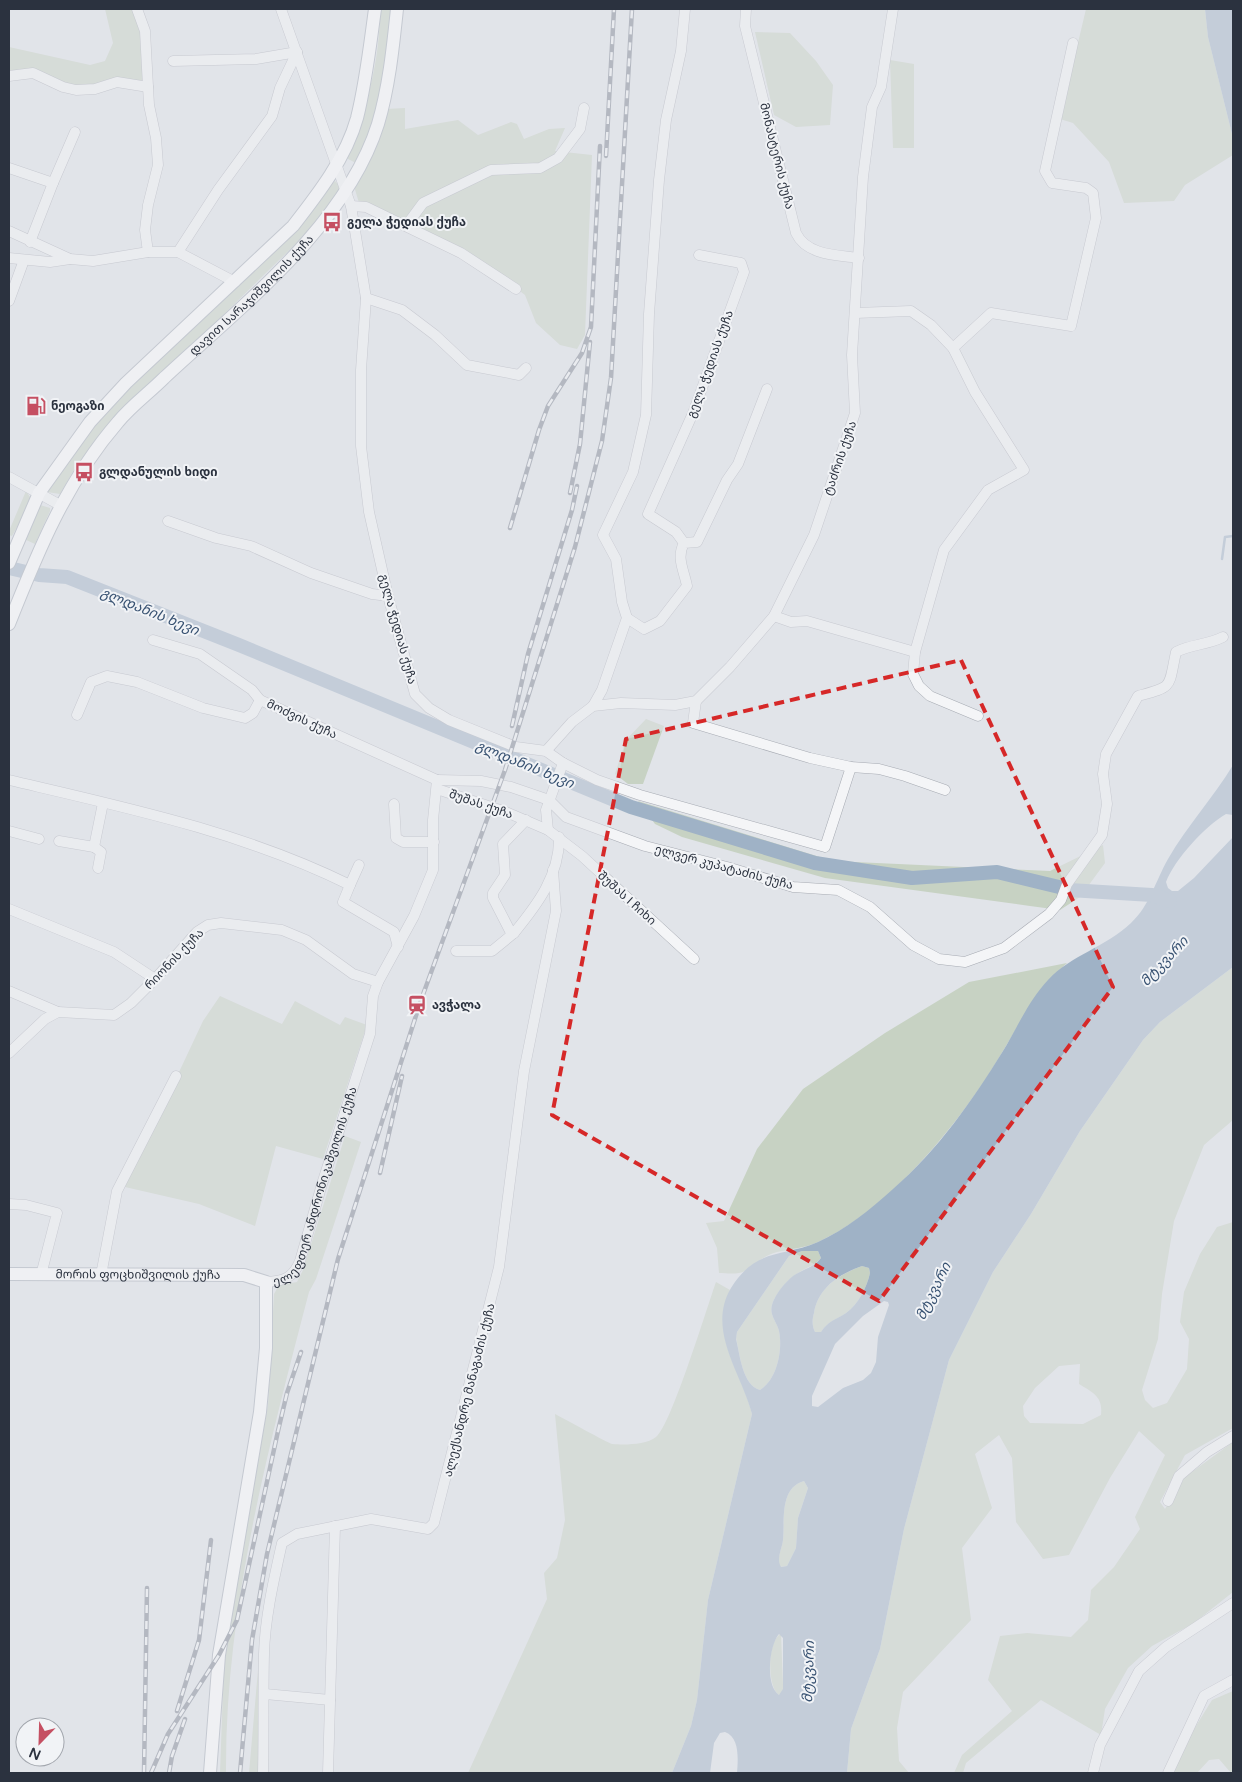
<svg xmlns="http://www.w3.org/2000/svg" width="1242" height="1782" viewBox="0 0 1242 1782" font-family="'Varela Round','Noto Sans Georgian',sans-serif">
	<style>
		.green { fill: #c7d2c3; fill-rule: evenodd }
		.water { fill: #9fb2c6; fill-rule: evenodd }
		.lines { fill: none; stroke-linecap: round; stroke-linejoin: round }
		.stream { stroke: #9fb2c6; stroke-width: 2.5 }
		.river { stroke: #9fb2c6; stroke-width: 14 }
		.minor-casing { stroke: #a7abb3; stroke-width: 11 }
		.major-casing { stroke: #a1a9b4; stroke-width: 14 }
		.minor { stroke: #f4f5f7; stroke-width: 10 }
		.major { stroke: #fff; stroke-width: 12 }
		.rail-casing { stroke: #7c8491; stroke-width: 4.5 }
		.rail { stroke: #f1f3f6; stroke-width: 2.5; stroke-dasharray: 8; stroke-linecap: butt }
		.marked { fill: none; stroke: #d62828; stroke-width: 4; stroke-dasharray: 10 6; stroke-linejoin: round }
		.labels { text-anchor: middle; stroke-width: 4; stroke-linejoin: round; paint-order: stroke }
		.street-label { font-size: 12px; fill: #2b323f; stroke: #f1f3f6 }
		.poi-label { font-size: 12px; font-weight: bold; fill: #2b323f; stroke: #f1f3f6; text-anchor: start }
		.water-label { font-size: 14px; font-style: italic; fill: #375171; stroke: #f1f3f6 }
	</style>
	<rect width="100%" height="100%" fill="#e1e4e9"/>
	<path class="green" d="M 105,9 L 134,9 L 140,24 L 146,79 L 139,82 L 94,88 L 68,85 L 31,70 L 9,71 L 9,47 L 90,65 L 105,61 L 113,43 Z
		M 380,9 L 393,9 C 389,61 380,116 356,163 L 348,159 L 347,156 C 367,109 380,60 380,9 Z
		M 1086,9 L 1205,9 L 1208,37 L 1233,138 L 1233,155 L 1185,185 L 1174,201 L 1124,203 L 1109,162 L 1073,123 L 1060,119 Z
		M 755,32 L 790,33 L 816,61 L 833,85 L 830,125 L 796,127 L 774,115 Z
		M 890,60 L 914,64 L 914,148 L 893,148 Z
		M 405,108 L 405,129 L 458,120 L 478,135 L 511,122 L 517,124 L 524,139 L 549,129 L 565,128 L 555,151 L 592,155 L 585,335 L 577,349 L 560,345 L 536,323 L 525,295 L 499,275 L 359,203 L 354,186 L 386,109 Z
		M 335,181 L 342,188 L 320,220 L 96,440 L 75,468 L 60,494 L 47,492 L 105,411 Z
		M 26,491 L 32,500 L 12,536 L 9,535 L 9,531 Z
		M 40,505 L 50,508 L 50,511 L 35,544 L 24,539 Z
		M 646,719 L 664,726 L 643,784 L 628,784 L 615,774 L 626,740 Z
		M 638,801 L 833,861 L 1050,871 L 1103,845 L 1105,863 L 1080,897 L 1060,910 L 1030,906 L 825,878 L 682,837 L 655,824 Z
		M 1067,963 C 1031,996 1013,1037 987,1077 C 947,1137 885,1212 818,1242 C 805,1248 790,1249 777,1252 C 760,1257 758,1264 745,1271 C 738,1275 726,1273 719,1273 L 717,1248 L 706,1223 L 724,1221 L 757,1149 L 803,1089 L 885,1033 L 969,982 Z
		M 1233,967 L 1233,1120 L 1204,1145 L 1174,1221 L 1162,1294 L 1158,1339 L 1142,1390 L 1145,1400 L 1153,1408 L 1167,1403 L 1187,1369 L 1189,1339 L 1180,1322 L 1184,1292 L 1200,1254 L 1217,1227 L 1233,1222 L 1233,1428 L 1185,1455 L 1160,1502 L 1165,1509 L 1185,1477 L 1233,1442 L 1233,1592 L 1194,1623 L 1152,1646 L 1128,1668 L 1105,1709 L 1101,1735 L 1041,1700 L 966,1763 L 963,1773 L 954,1773 L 962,1755 L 1012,1711 L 988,1680 L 1000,1636 L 1027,1633 L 1071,1637 L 1088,1620 L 1091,1590 L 1114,1567 L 1140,1529 L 1135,1517 L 1165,1455 L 1139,1431 L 1110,1478 L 1069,1555 L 1043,1559 L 1016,1522 L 1012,1458 L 999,1435 L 975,1454 L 992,1508 L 962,1548 L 971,1620 L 903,1692 L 897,1728 L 899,1761 L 909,1773 L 847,1773 L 851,1729 L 880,1649 L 904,1529 L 949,1360 L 993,1272 L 1031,1214 L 1080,1131 L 1143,1040 L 1160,1022 ZM 1080,1364 L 1079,1384 C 1094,1393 1103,1397 1101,1415 L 1083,1424 L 1030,1423 L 1024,1416 L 1023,1406 L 1035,1388 L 1059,1366 Z
		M 220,996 L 282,1024 L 295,1001 L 340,1025 L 345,1017 L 367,1025 L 323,1159 L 276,1146 L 255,1226 L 199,1204 L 125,1187 L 203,1021 Z
		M 345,1136 L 361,1142 L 316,1279 L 309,1292 C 268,1449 225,1609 226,1773 L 220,1773 L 224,1662 L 230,1609 L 268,1405 L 274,1294 L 279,1285 L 297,1282 L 303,1270 Z
		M 802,1251 L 818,1251 L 821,1258 C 814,1266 807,1267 798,1273 C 788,1279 775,1294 772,1305 C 769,1315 777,1322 779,1331 C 783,1350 777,1380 760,1390 C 742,1385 740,1354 736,1338 L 737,1332 L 789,1256 Z
		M 862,1266 L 869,1268 L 870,1273 C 867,1287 858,1305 846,1313 C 836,1320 828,1321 821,1332 L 815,1332 C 812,1326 812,1320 814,1313 C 818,1288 838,1275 862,1266 Z
		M 716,1282 L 730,1290 C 711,1343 740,1365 752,1414 L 708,1600 L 697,1700 L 691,1726 L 672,1773 L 468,1773 L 547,1599 L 544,1573 L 557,1558 L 565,1520 L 555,1414 C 563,1418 608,1443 612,1444 C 624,1445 646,1445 656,1437 C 671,1426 707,1307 716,1282 Z
		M 804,1481 L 808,1488 L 798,1518 L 796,1548 L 787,1566 L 780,1567 C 776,1559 782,1549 783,1540 C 785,1521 779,1488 804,1481 Z
		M 781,1634 L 783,1685 L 783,1692 L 779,1695 C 767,1688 767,1639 781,1634 Z
		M 258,1670 L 261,1773 L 249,1773 Z
		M 1233,1691 L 1233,1773 L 1231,1773 L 1219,1759 L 1209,1760 L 1197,1773 L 1170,1773 L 1175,1760 L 1212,1700 Z"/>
	<path class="water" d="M 1205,9 L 1233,9 L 1233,138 L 1208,37 Z
		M 1233,765 L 1233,815 L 1226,814 C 1205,826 1175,859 1166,882 L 1168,888 L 1172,891 L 1178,891 L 1194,878 L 1233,837 L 1233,967 L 1160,1022 L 1143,1040 L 1080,1131 L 1031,1214 L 993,1272 L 949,1360 L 904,1529 L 880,1649 L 851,1729 L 847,1773 L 737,1773 C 738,1760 740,1737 725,1732 L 720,1733 L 714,1743 L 710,1773 L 672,1773 L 691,1726 L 697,1700 L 708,1600 L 752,1414 C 742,1374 706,1330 731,1288 C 757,1247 781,1258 818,1242 C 845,1230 871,1209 893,1189 C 938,1150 972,1101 1003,1051 C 1017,1028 1029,1000 1048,980 C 1071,955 1106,947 1131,923 C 1150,905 1155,882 1168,859 C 1187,826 1213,798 1233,765 ZM 802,1251 L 818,1251 L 821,1258 C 815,1266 807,1268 798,1273 C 788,1278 775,1294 772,1305 C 769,1315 777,1322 779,1331 C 783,1350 777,1380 760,1390 C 742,1385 740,1354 736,1339 L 737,1332 L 789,1256 ZM 862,1266 L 869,1268 L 870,1273 C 867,1287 858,1305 846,1313 C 835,1320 828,1321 821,1332 L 815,1332 C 812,1326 812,1320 814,1313 C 818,1288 839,1274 862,1266 ZM 884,1301 L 888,1302 L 889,1305 L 878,1337 L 876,1362 L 871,1373 L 863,1380 L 843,1388 L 818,1407 L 812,1406 L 812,1396 L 835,1344 L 863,1316 ZM 804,1481 L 808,1488 L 798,1518 L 796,1548 L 787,1566 L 781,1567 C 776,1559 782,1549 783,1540 C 785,1521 779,1488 804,1481 ZM 779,1634 L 783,1638 L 783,1689 L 779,1695 C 765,1686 769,1645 779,1634 Z"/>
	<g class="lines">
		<path class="stream" d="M 1222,559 L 1225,537 L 1233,536"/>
		<path class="river" d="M 9,568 L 39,575 L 67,577 L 239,645 L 631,807 L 815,863 L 912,878 L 997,872 L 1059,887
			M 1069,890 L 1152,895 L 1170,901"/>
		<defs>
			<g id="minor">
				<path d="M 137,9 L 145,31 L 149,105 L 156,138 L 158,165 L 148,205 L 145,230 L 148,252"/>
				<path d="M 281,9 L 351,206 L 366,298 L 361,370 L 361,446 L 369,512 L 388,596 L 415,694 L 429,708 L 449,720 L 516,747 L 546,751 L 563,763 L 597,780 L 640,795 L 825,847 L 851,767"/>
				<path d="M 746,9 L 745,26 L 796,233 C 807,256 838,255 859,258"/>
				<path d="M 173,61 L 256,59 L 297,52"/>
				<path d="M 9,76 L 33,73 L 63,87 L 76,90 L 95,89 L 117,82 L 148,87"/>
				<path d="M 9,168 L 53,183"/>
				<path d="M 351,206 L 366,207 L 461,253 L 516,289"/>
				<path d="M 406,226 L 423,203 L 491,170 L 540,168 L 558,158 L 580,129 L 584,108"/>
				<path d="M 9,231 L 70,259 L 93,261 L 148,252 L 178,252 L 235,282"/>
				<path d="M 30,242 L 53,183 L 75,132"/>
				<path d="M 178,252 L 218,190 L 272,116 L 280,88 L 297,52"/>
				<path d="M 9,258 L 50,262 L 70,259"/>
				<path d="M 366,298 L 402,310 L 435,335 L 467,365 L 519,375 L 526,368"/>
				<path d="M 9,301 L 24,260"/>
				<path d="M 855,313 L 911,311 L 931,325 L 953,348 L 975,392 L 1024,470 L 988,490 L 944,550 L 915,652 L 913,674 L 919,686 L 930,696 L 978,716"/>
				<path d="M 953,348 L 991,313 L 1071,326 L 1096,218 L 1093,193 L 1086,188 L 1052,183 L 1045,171 L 1073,43"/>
				<path d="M 9,477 L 60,505"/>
				<path d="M 168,521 L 216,538 L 251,546 L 311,573 L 372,594 L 388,596"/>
				<path d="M 684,543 L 676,532 L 648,514 L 693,413 L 744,272 L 741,263 L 699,255"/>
				<path d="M 774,616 L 791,622 L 807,621 L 915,652"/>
				<path d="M 627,618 L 644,629 L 660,621 L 687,586 C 684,570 676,558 684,543 L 697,542 L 727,480 L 738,464 L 767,389"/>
				<path d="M 153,640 L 200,654 L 252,690 L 260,700 L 437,780"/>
				<path d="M 696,701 L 693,723 L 810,758 L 851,767 L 879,769 L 905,776 L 945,790"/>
				<path d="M 593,706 L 602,690 L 627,618 L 622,602 L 616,559 L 603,535 L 633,472 L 646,415 L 649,314 L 659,180 L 666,120 L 681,51 L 685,9"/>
				<path d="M 77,715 L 91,682 L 107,676 L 137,682 L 203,708 L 245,718 L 253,713 L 260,700"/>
				<path d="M 546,751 L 572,722 L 593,706 L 621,703 L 675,705 L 696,701 L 730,667 L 774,616 L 814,535 L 855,413 L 852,355 L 863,177 L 872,107 L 881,87 L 893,9"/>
				<path d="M 9,780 C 124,807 243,832 350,885 L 343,902 L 394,932 L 398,947"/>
				<path d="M 437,780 L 481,781 L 511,787 L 549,800 L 566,817 L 645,846 L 727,867 L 793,887 L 838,890 L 870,907 L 913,945 L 939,959 L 965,962 L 1004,948 L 1049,914 L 1061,900 L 1067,884 L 1102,835 L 1107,804 L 1103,774 L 1106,754 L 1138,696 C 1174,686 1168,689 1176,652 C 1191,644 1208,645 1223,637"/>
				<path d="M 437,789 L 506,812 L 548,830 L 582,856 L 694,959"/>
				<path d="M 394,804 L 396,838 L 403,842 L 434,842"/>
				<path d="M 526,820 L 503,844 L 505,875 L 493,893 L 493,898 L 510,931 L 514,933 C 537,905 560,875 559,837"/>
				<path d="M 548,830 L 546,810 L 563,763"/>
				<path d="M 9,831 L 39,839"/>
				<path d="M 59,841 L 94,847 L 103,803"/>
				<path d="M 94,847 L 101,852 L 98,868"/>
				<path d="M 350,885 L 359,865"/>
				<path d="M 9,909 L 114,952 L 155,979"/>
				<path d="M 456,951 L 492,951 L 514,933"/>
				<path d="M 9,991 L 58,1012"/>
				<path d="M 9,1053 L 45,1019 L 58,1012 L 114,1015 L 131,1003 L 155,979 L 197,932 L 208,925 L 221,923 L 282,930 L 306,940 L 353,974 L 378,982"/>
				<path d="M 9,1204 L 26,1205 L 57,1213 L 41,1275"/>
				<path d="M 101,1275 L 117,1191 L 176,1076"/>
				<path id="s1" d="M 266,1282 C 284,1281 293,1278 300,1261 L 322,1184 L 370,1034 L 373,996 L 378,982 L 414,916 L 433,870 L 433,820 L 437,780"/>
				<path d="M 1168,1501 L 1179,1476 L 1207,1452 L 1233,1436"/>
				<path d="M 265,1694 L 330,1700"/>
				<path d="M 263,1773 C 264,1733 263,1694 264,1654 C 265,1617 274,1579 282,1543 L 297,1534 L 371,1519 L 428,1529 L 434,1523 L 499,1267 L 524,1071 L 556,911 L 553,870"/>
				<path d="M 328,1773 L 335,1526"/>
				<path d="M 1093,1773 L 1100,1745 L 1139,1671 L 1166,1647 L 1233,1603"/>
				<path d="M 1168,1773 L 1204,1696 L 1233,1680"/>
			</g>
			<g id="major">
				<path d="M 9,563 L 39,493 L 90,422 L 126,383 L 293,226 C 318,194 346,158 357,118 C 366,82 370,45 375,9"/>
				<path id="s2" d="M 9,624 C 38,551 66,482 118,422 C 131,406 149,393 164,378 C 240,307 346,226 378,124 C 389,87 393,47 397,9"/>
				<path id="s3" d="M 9,1274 L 244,1275 L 266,1282 L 266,1348 L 260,1412 L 219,1655 L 210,1773"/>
			</g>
		</defs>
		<use href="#minor" class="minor-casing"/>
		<use href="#major" class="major-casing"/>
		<use href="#minor" class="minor"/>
		<use href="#major" class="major"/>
		<defs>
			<path id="rail" d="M 606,156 L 614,9
				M 570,493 L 580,444 L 590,342
				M 510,528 L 539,430 L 548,406 L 582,353 L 591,327 L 600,146
				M 512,726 L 528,654 L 572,510 L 577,486
				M 380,1173 L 402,1076
				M 177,1711 L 199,1640 L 211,1540
				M 144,1773 L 147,1588
				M 151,1773 L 168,1734 L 219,1655 L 237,1620 L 278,1431 L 287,1393 L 301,1352
				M 169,1773 L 172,1756 L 185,1719
				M 240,1773 L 252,1640 L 267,1554 L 338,1259 L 421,1000 L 505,770 L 575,547 L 602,441 L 611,378 L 632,9"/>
		</defs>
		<use href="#rail" class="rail-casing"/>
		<use href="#rail" class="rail"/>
	</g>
	<path d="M0 0H1242V1782H0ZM 961,660 L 1113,987 L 879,1301 L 552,1115 L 626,739 Z" fill="#e1e4e9" fill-opacity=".55" fill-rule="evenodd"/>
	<path class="marked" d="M 961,660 L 1113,987 L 879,1301 L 552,1115 L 626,739 Z"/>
	<defs>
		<symbol id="bus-bare" viewBox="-9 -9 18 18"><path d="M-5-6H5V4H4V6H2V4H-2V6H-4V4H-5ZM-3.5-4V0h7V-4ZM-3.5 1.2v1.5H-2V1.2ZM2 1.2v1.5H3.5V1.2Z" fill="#c54f62" stroke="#f1f3f6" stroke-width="2.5" paint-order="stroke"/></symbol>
		<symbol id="fuel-bare" viewBox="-9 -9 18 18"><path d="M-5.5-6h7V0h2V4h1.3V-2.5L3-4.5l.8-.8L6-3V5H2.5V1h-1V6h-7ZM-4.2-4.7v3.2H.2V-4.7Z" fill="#c54f62" stroke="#f1f3f6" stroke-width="2.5" paint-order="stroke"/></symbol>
		<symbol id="station-bare" viewBox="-9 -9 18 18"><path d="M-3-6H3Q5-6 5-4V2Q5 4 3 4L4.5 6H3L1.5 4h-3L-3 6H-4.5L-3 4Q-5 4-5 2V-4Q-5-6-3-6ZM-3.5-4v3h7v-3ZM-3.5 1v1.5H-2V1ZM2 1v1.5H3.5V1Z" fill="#c54f62" stroke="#f1f3f6" stroke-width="2.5" paint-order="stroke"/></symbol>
	</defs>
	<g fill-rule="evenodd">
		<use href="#bus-bare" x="318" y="208" width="28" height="28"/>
		<use href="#fuel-bare" x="22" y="392" width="28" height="28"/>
		<use href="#bus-bare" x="70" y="458" width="28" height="28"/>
		<use href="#station-bare" x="403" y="991" width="28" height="28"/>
	</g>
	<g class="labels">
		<g class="street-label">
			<text transform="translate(777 156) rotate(76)" y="4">მონასტერის ქუჩა</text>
			<text dy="4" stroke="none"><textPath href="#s2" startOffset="415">დავით სარაჯიშვილის ქუჩა</textPath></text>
			<text transform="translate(710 364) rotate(-70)" y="4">გელა ჭედიას ქუჩა</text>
			<text transform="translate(840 458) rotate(-71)" y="4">ტაძრის ქუჩა</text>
			<text transform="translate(398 629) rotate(75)" y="4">გელა ჭედიას ქუჩა</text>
			<text transform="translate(302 719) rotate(25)" y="4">მოძვის ქუჩა</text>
			<text transform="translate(481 804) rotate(19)" y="4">შუშას ქუჩა</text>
			<text transform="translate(724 867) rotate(15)" y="4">ელვერ კუპატაძის ქუჩა</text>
			<text transform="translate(627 898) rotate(42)" y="4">შუშას I ჩიხი</text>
			<text transform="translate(174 959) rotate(-46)" y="4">რიონის ქუჩა</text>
			<text dy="4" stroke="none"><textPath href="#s1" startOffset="116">ელეფთერ ანდრონიკაშვილის ქუჩა</textPath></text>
			<text dy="4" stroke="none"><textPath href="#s3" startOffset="129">მორის ფოცხიშვილის ქუჩა</textPath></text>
			<text transform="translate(469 1390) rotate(-76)" y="4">ალექსანდრე მანაგაძის ქუჩა</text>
		</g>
		<g class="poi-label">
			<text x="347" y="226">გელა ჭედიას ქუჩა</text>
			<text x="51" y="410">ნეოგაზი</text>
			<text x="99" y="476">გლდანულის ხიდი</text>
			<text x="432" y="1009">ავჭალა</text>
		</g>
		<g class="water-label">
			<text transform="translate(150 611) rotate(22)" y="5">გლდანის ხევი</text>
			<text transform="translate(525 764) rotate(22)" y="5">გლდანის ხევი</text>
			<text transform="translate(1164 961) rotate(-47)" y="5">მტკვარი</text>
			<text transform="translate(933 1291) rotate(-64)" y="5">მტკვარი</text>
			<text transform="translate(808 1672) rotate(-88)" y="5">მტკვარი</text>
		</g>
	</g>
	<rect width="1242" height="1782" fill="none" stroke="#2b323f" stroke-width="20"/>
	<g transform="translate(40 1742) rotate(203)"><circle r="24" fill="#f1f3f6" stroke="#a2a6ad"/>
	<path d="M0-4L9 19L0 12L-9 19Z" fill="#c54f62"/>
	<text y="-8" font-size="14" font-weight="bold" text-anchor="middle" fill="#2b323f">N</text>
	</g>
</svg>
